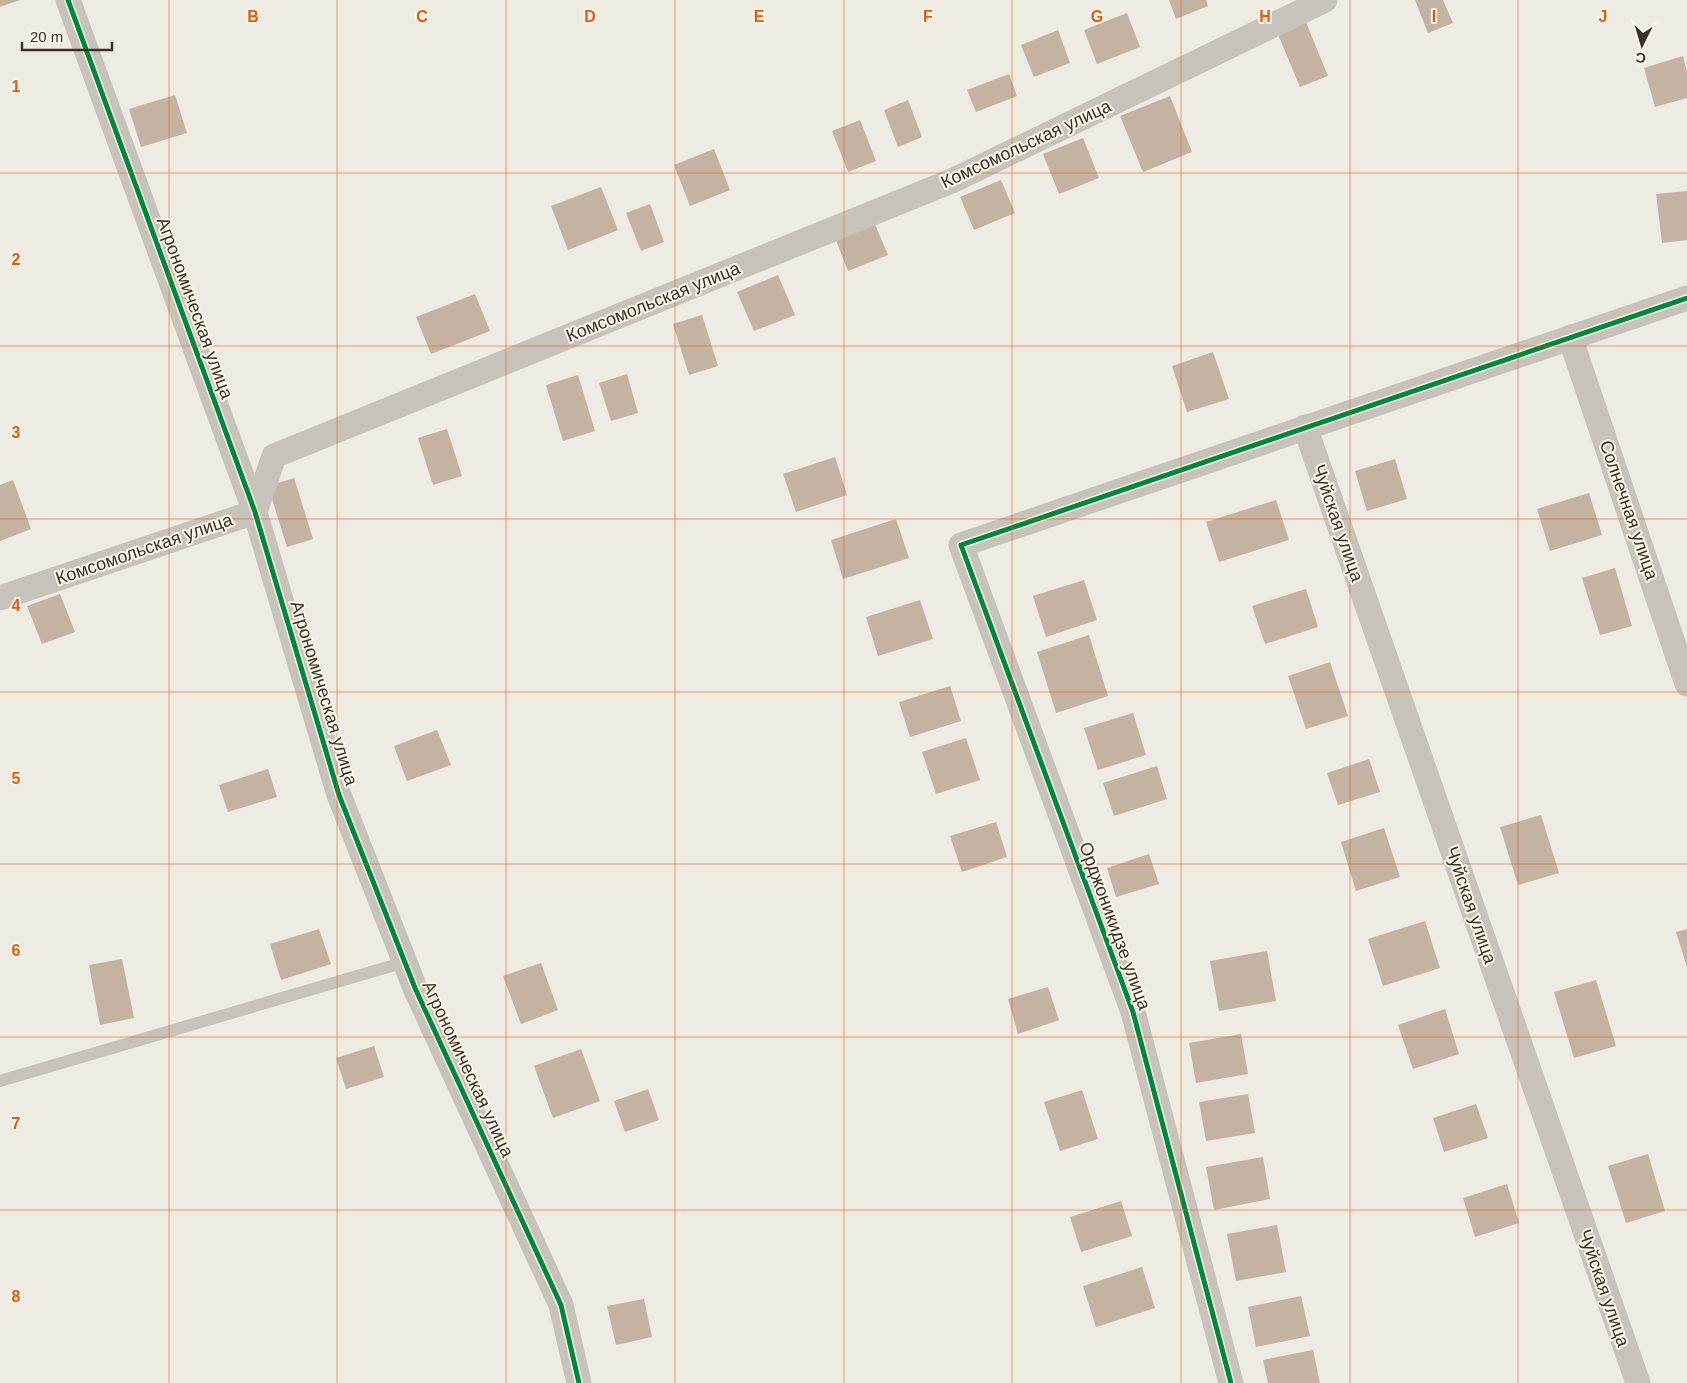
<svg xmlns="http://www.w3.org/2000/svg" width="1687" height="1383" viewBox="0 0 1687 1383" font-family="Helvetica,sans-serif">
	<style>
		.building { fill: #c4b2a2 }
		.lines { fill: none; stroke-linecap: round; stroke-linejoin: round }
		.lane { stroke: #c8c3ba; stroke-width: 12 }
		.street { stroke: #c8c3ba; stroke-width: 25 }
		.cycleway-casing { stroke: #fbf6e9; stroke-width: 8 }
		.cycleway { stroke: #00873e; stroke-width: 5 }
		.grid { fill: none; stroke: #e8590c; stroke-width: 1; stroke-opacity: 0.55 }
		.labels { text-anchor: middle; stroke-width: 4; stroke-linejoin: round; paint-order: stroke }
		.street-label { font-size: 18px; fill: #393028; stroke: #fbf6e9 }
		.grid-label { font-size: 16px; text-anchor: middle; font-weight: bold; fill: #e8590c; stroke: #fbf6e9; stroke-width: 4; stroke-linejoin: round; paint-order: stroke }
	</style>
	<rect width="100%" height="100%" fill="#eeebe2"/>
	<path class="building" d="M 0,0 L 20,0 L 0,7 Z
		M 1169,0 L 1206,0 L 1208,6 L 1176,19 Z
		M 1415,0 L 1443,0 L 1453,23 L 1428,33 Z
		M 1127,13 L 1140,47 L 1097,64 L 1084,30 Z
		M 1305,20 L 1328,76 L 1300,87 L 1277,32 Z
		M 1058,30 L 1070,63 L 1034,77 L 1021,45 Z
		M 1683,56 L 1687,72 L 1687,98 L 1655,107 L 1644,68 Z
		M 1009,74 L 1017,96 L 976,112 L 967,90 Z
		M 175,95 L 187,133 L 141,147 L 129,109 Z
		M 1170,96 L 1192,152 L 1143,172 L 1120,116 Z
		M 908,100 L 922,137 L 898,147 L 884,110 Z
		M 860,120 L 876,161 L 848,172 L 832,131 Z
		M 1083,138 L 1099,178 L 1059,194 L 1043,154 Z
		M 714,149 L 730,190 L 690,206 L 674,165 Z
		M 1001,180 L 1015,213 L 974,230 L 960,197 Z
		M 601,187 L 618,230 L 568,250 L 551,206 Z
		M 1687,191 L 1687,240 L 1662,243 L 1656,194 Z
		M 650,204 L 664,242 L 641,251 L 626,213 Z
		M 874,222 L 888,255 L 848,271 L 835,238 Z
		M 778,275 L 795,315 L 754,331 L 737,292 Z
		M 475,294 L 490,331 L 431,354 L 416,317 Z
		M 702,315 L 718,366 L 689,375 L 673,324 Z
		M 1213,352 L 1229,399 L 1187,412 L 1172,366 Z
		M 627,374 L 638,413 L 611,421 L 599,383 Z
		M 578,375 L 595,431 L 563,441 L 546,385 Z
		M 447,429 L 462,476 L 433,485 L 418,438 Z
		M 835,457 L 847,495 L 796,512 L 783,474 Z
		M 1395,459 L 1407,499 L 1367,511 L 1355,471 Z
		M 294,478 L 313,539 L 287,547 L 268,486 Z
		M 13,480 L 31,529 L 0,541 L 0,485 Z
		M 1589,493 L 1602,535 L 1550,551 L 1537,509 Z
		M 1276,500 L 1289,540 L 1219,562 L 1206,522 Z
		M 896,519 L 909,558 L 843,579 L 831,540 Z
		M 1615,568 L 1632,626 L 1600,635 L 1582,578 Z
		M 1084,580 L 1097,620 L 1046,637 L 1033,596 Z
		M 1306,589 L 1318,627 L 1265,644 L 1252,606 Z
		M 60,594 L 75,632 L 42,644 L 27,606 Z
		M 920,600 L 933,639 L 878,656 L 866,617 Z
		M 1089,635 L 1108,696 L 1056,713 L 1037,652 Z
		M 1330,662 L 1348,716 L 1306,729 L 1288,676 Z
		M 950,686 L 961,721 L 910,737 L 899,702 Z
		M 1133,713 L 1146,755 L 1098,770 L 1084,728 Z
		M 437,730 L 451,765 L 407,781 L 394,746 Z
		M 966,738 L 980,780 L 936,794 L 922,752 Z
		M 1369,759 L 1380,792 L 1338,805 L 1327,773 Z
		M 1157,766 L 1167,799 L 1114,816 L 1103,783 Z
		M 268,769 L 277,797 L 228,812 L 219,785 Z
		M 1541,815 L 1559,873 L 1518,885 L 1500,827 Z
		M 996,822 L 1007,857 L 962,872 L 950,836 Z
		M 1384,828 L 1400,877 L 1356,891 L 1341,842 Z
		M 1149,854 L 1159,884 L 1116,897 L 1107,868 Z
		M 1425,921 L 1440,968 L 1383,986 L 1368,939 Z
		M 319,929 L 331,964 L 281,980 L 270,944 Z
		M 1687,929 L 1687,967 L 1676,932 Z
		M 1267,951 L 1276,1001 L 1219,1011 L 1210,961 Z
		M 122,959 L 134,1018 L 100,1025 L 89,965 Z
		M 541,963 L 558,1010 L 521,1024 L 503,976 Z
		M 1596,980 L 1616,1046 L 1574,1058 L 1554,992 Z
		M 1048,987 L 1059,1020 L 1018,1034 L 1008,999 Z
		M 1445,1009 L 1459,1054 L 1413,1069 L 1398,1025 Z
		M 1241,1034 L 1248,1074 L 1196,1083 L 1189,1043 Z
		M 374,1046 L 384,1077 L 346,1089 L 336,1058 Z
		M 581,1049 L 600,1101 L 553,1118 L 534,1066 Z
		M 648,1089 L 659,1120 L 625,1132 L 614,1101 Z
		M 1082,1090 L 1098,1139 L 1060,1151 L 1044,1102 Z
		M 1248,1094 L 1255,1133 L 1206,1141 L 1199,1102 Z
		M 1476,1104 L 1488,1138 L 1444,1152 L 1433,1118 Z
		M 1648,1154 L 1665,1211 L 1626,1223 L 1608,1166 Z
		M 1263,1157 L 1270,1199 L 1214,1210 L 1206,1167 Z
		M 1507,1184 L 1519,1223 L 1475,1237 L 1463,1198 Z
		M 1121,1201 L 1132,1236 L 1081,1252 L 1070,1217 Z
		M 1277,1225 L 1286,1272 L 1236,1281 L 1227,1234 Z
		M 1142,1267 L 1155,1308 L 1096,1327 L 1083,1286 Z
		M 1301,1296 L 1310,1336 L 1256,1347 L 1248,1307 Z
		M 644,1299 L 652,1337 L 616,1345 L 607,1306 Z
		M 1313,1350 L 1320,1383 L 1268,1383 L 1263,1360 Z"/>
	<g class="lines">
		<path class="lane" d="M 0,1081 L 405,962"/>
		<path class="street" d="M 68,0 L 255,512 L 339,795 L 415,988 L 561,1305 L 579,1383
			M 1570,337 L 1687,684
			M 1305,427 L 1638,1383
			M 0,598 L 255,512 L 274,456 L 954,180 L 1325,0
			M 1231,1383 L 1133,1012 L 961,545 L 1687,298"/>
		<defs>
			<path id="cycleway" d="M 68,0 L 255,512 L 339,795 L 415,988 L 561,1305 L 579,1383
				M 1231,1383 L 1133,1012 L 961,545 L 1687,298"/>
		</defs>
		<use href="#cycleway" class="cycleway-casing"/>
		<use href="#cycleway" class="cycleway"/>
	</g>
	<path class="grid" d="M 169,0 L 169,1383M 337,0 L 337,1383M 506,0 L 506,1383M 675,0 L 675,1383M 844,0 L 844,1383M 1012,0 L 1012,1383M 1181,0 L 1181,1383M 1350,0 L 1350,1383M 1518,0 L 1518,1383M 0,173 L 1687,173M 0,346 L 1687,346M 0,519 L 1687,519M 0,692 L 1687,692M 0,864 L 1687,864M 0,1037 L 1687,1037M 0,1210 L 1687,1210"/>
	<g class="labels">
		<g class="street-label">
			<text transform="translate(1026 144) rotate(-25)" y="6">Комсомольская улица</text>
			<text transform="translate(653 302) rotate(-22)" y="6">Комсомольская улица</text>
			<text transform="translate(195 308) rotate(70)" y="6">Агрономическая улица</text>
			<text transform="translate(1629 510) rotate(71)" y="6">Солнечная улица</text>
			<text transform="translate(1338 523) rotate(71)" y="6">Чуйская улица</text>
			<text transform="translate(144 549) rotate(-19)" y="6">Комсомольская улица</text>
			<text transform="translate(324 693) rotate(73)" y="6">Агрономическая улица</text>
			<text transform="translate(1471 905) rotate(71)" y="6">Чуйская улица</text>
			<text transform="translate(1115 926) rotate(70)" y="6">Орджоникидзе улица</text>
			<text transform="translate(468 1069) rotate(65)" y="6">Агрономическая улица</text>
			<text transform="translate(1604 1288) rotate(71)" y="6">Чуйская улица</text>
		</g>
	</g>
	<g class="grid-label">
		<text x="253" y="22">B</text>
		<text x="422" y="22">C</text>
		<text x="590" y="22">D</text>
		<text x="759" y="22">E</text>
		<text x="928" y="22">F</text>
		<text x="1097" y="22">G</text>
		<text x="1265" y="22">H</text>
		<text x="1434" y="22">I</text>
		<text x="1603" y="22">J</text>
		<text x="16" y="92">1</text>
		<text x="16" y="265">2</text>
		<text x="16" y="438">3</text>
		<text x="16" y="611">4</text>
		<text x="16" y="784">5</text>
		<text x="16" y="956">6</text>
		<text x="16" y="1129">7</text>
		<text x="16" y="1302">8</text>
	</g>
	<g transform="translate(1642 45) rotate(185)" stroke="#fbf6e9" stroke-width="4" paint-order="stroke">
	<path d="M0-4L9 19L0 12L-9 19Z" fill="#393028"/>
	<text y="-8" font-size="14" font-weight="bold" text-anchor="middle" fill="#393028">С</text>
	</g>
	<path d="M22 42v8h90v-8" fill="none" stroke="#393028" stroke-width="2.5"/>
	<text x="30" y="42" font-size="15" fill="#393028" stroke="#fbf6e9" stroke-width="4" paint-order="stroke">20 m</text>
</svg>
